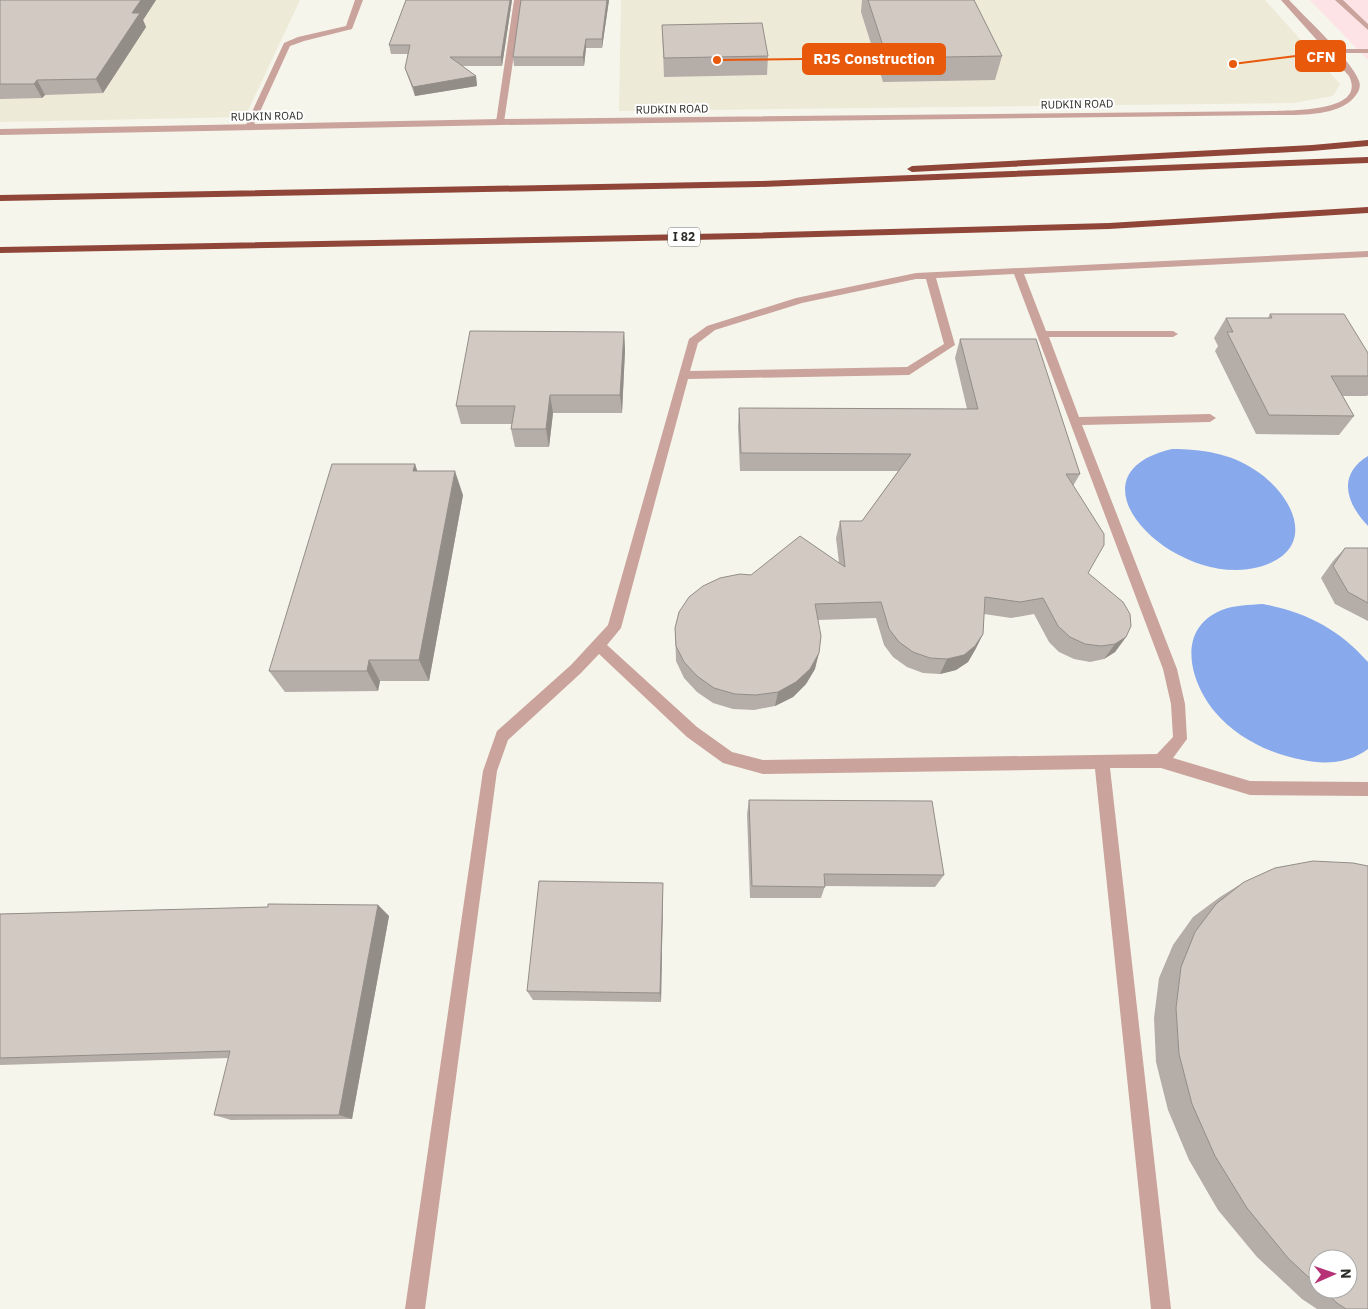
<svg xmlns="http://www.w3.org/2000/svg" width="1368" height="1309" viewBox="0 0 1368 1309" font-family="'IBM Plex Sans',sans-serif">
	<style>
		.built { fill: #edead8 }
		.industrial { fill: #fee3e6 }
		.water { fill: #88a9ec }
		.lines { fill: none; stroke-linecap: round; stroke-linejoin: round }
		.service { fill: #c9a39c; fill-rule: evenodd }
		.minor { fill: #c9a39c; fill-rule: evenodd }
		.tertiary { fill: #c9a39c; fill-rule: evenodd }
		.motorway { fill: #8f4538; fill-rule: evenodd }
		.wall { fill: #b5ada8; fill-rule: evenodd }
		.shaded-wall { fill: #938d88 }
		.building { fill: #d2c9c3; stroke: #938d88 }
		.labels { text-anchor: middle; stroke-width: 4; stroke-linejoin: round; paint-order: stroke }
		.far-street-label { font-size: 11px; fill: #2b2a26; stroke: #fff }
		.shield { fill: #fff; stroke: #6b6a67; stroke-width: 1 }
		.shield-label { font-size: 12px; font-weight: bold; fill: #2b2a26 }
		.leader { fill: none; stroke: #e8590c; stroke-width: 2 }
		.callout-dot { fill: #e8590c; stroke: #fff; stroke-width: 2 }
		.callout { fill: #e8590c; stroke: #e8590c; stroke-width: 2 }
		.callout-label { font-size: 15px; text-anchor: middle; font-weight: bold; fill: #fff }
	</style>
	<rect width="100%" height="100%" fill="#f6f5eb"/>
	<path class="built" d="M 0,0 L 300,0 L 245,117 L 0,122 Z
		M 621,0 L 1265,0 L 1340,84 L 1333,96 L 1293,103 L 619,111 Z"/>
	<path class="industrial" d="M 1310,0 L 1368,0 L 1368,60 Z"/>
	<path class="water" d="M 1172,449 C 1201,449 1230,453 1255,470 C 1294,495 1320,550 1259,567 C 1175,590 1059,475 1172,449 Z
		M 1368,456 L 1368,526 C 1346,503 1337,475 1368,456 Z
		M 1263,604 C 1306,612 1339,629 1368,662 L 1368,749 C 1350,763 1325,765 1303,760 C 1270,754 1237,738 1215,712 C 1190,682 1175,629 1222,610 C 1235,605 1249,605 1263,604 Z"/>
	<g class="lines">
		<path class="service" d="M 355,0 L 363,0 L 352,29 L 304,41 L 290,46 L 253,127 L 246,129 L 245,127 L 284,43 L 298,37 L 346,26 Z
			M 1335,0 L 1343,0 L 1368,24 L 1368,30 Z
			M 1328,49 L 1368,49 L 1368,53 L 1328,53 Z
			M 1368,251 L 1368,257 L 1024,274 L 1046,331 L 1173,331 L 1178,334 L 1173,337 L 1049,337 L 1079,417 L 1210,414 L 1216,418 L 1210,422 L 1082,425 L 1177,669 L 1185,704 L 1187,739 L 1173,758 L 1250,781 L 1368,782 L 1368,796 L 1250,795 L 1161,768 L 1110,768 L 1171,1309 L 1151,1309 L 1095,769 L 763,774 L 723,763 L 687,737 L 599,654 L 581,673 L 508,740 L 497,771 L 425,1309 L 405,1309 L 483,771 L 497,731 L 571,665 L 608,625 L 689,339 L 707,326 L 796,298 L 916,273 ZM 1014,274 L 1163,669 L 1171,704 L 1173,737 L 1157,754 L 763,760 L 732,752 L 697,727 L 607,645 L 621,628 L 688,379 L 909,375 L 955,345 L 936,278 ZM 916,279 L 926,279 L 944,344 L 907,367 L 690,371 L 698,343 L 715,330 L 802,303 Z"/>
		<path class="minor" d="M 514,0 L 522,0 L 504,122 L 500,125 L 496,122 Z"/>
		<path class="tertiary" d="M 1281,0 L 1289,0 C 1305,17 1353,62 1359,81 C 1361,86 1359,91 1356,95 C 1341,117 1297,115 1273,115 L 500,125 L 0,135 L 0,129 L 500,119 L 1273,111 C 1292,110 1367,112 1349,76 Z"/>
		<path class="motorway" d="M 1368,140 L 1368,146 L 1312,151 L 912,172 L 907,169 L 912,166 L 1312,145 Z
			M 1368,157 L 1368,163 L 759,187 L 0,201 L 0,195 L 759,181 Z
			M 1368,207 L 1368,213 L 1109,229 L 743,239 L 0,253 L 0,247 L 743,233 L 1109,223 Z"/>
	</g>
	<path class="wall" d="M 0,0 L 156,0 L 143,20 L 146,27 L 103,93 L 45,95 L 42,98 L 0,99 Z
		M 406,0 L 512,0 L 502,66 L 462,66 L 476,76 L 477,86 L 415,96 L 408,77 L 405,68 L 408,54 L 391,54 L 389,45 Z
		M 609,0 L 602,48 L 586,48 L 584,66 L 514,66 L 513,57 Z
		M 862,0 L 974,0 L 1002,56 L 995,80 L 883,82 L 861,12 Z
		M 662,25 L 768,56 L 767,75 L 664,77 Z
		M 1270,314 L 1368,353 L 1368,395 L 1367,396 L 1343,396 L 1354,416 L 1339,435 L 1256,434 L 1215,351 L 1218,346 L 1214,338 L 1226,318 L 1268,318 Z
		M 624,332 L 625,350 L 622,413 L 553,413 L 549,447 L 515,447 L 511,429 L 512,424 L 461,424 L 456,406 Z
		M 960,339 L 1080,474 L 1073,486 L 1088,573 L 1126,637 L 1115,652 L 1104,659 L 1090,662 L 1074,659 L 1059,652 L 1049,642 L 1034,614 L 1011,618 L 984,614 L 983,634 L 975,650 L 968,662 L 956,670 L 940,674 L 923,673 L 907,667 L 893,657 L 884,645 L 876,618 L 818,620 L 815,669 L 806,684 L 793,697 L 775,706 L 754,710 L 733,709 L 713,703 L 697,692 L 684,678 L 676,661 L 675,628 L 751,575 L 839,563 L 836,538 L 840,521 L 862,521 L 898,471 L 740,471 L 738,427 L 739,408 L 967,409 L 955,358 Z
		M 415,464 L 417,471 L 463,495 L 429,681 L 380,681 L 378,691 L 285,692 L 269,671 Z
		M 1345,548 L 1368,548 L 1368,621 L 1335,604 L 1321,578 L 1333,561 Z
		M 749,800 L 944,875 L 935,887 L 825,886 L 821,898 L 750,898 L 747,814 Z
		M 1244,882 L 1368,1309 L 1317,1309 L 1302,1299 L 1257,1257 L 1218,1210 L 1189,1160 L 1168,1110 L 1156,1062 L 1154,1018 L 1159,978 L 1173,945 L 1193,917 L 1220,897 ZM 1318,1259 L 1348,1289 L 1318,1289 Z
		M 663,894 L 661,1002 L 533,1000 L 527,991 Z
		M 378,905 L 389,916 L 352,1119 L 231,1120 L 214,1115 L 229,1058 L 0,1065 L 0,914 Z"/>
	<path class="shaded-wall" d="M 141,0 L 156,0 L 143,20 L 146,27 L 103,93 L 96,79 L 132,13 Z
		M 510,0 L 512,0 L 502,66 L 501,57 Z
		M 607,0 L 609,0 L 602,48 L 602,39 Z
		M 586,39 L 586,48 L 584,66 L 583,57 Z
		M 476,76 L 477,86 L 415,96 L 413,87 Z
		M 37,80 L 45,95 L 42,98 L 34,84 Z
		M 624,332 L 625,350 L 622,413 L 620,395 Z
		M 550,395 L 553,413 L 549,447 L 546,429 Z
		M 415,464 L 423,488 L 413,471 Z
		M 455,471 L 463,495 L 429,681 L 419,660 Z
		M 983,634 L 975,650 L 968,662 L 956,670 L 940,674 L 947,659 Z
		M 1126,637 L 1115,652 L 1104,659 L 1115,644 Z
		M 819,653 L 815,669 L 806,684 L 793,697 L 775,706 L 778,692 Z
		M 369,660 L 380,681 L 378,691 L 367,671 Z
		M 663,883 L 663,894 L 661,1002 L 660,993 Z
		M 378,905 L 389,916 L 352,1119 L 339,1115 Z"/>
	<path class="building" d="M 0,0 L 141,0 L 132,13 L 140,13 L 96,79 L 37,80 L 34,84 L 0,84 Z
		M 406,0 L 510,0 L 501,57 L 450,57 L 476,76 L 413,87 L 405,68 L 410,45 L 389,45 Z
		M 521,0 L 607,0 L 602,39 L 586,39 L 583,57 L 513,57 Z
		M 868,0 L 974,0 L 1002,56 L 887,58 Z
		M 762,23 L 768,56 L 664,58 L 662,25 Z
		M 1270,314 L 1344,314 L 1368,353 L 1368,376 L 1331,376 L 1354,416 L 1269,415 L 1227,332 L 1233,332 L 1226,318 L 1272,318 Z
		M 470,331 L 624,332 L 620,395 L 550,395 L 546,429 L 511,429 L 515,406 L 456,406 Z
		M 960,339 L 1036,339 L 1080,474 L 1066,474 L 1104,534 L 1104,545 L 1088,573 L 1123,602 L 1130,614 L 1131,626 L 1126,637 L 1115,644 L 1101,646 L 1085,644 L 1070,637 L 1058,626 L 1043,598 L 1020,602 L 985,597 L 983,634 L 975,646 L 964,655 L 947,659 L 930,658 L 913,652 L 899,642 L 889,629 L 881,602 L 815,604 L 821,636 L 819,653 L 810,669 L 796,682 L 778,692 L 756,695 L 735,694 L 714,688 L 697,676 L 684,662 L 676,646 L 675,628 L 679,612 L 689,597 L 703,586 L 720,578 L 740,574 L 751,575 L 800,536 L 845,567 L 840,521 L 862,521 L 911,454 L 741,453 L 739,408 L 978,409 Z
		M 332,464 L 415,464 L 413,471 L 455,471 L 419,660 L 369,660 L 367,671 L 269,671 Z
		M 1345,548 L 1368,548 L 1368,603 L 1348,592 L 1333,566 Z
		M 749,800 L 932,801 L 944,875 L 824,874 L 825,887 L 752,886 Z
		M 1313,861 L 1353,863 L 1368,866 L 1368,1309 L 1346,1309 L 1337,1303 L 1322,1289 L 1348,1289 L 1348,1259 L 1318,1259 L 1318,1286 L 1288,1258 L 1247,1208 L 1215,1156 L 1192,1104 L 1179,1054 L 1176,1008 L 1181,967 L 1195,932 L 1216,904 L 1244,882 L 1275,868 Z
		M 539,881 L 663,883 L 660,993 L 527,991 Z
		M 268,904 L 378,905 L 339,1115 L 214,1115 L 230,1051 L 0,1058 L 0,914 L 268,907 Z"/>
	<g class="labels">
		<g class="far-street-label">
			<text transform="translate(1077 104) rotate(-1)" y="4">RUDKIN ROAD</text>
			<text transform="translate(672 109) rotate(-1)" y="4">RUDKIN ROAD</text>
			<text transform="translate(267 116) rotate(-1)" y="4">RUDKIN ROAD</text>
		</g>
		<rect class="shield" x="668" y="227.5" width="32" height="19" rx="4"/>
		<g class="shield-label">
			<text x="684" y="241">I 82</text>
		</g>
	</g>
	<path class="leader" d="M1233 64L1296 56M717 60L803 59"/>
	<g class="callout-dot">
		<circle cx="1233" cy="64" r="5"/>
		<circle cx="717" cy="60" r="5"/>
	</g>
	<g class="callout">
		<rect x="1296" y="41" width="49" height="30" rx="5"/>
		<rect x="803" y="44" width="142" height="30" rx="5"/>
	</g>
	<g class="callout-label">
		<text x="1321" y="62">CFN</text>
		<text x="874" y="64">RJS Construction</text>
	</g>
	<g transform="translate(1333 1274) rotate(88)"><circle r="24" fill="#ffffff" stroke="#aaaaa8"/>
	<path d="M0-4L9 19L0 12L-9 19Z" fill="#b63175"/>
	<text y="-8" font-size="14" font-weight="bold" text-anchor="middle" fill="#2b2a26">N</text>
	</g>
</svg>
